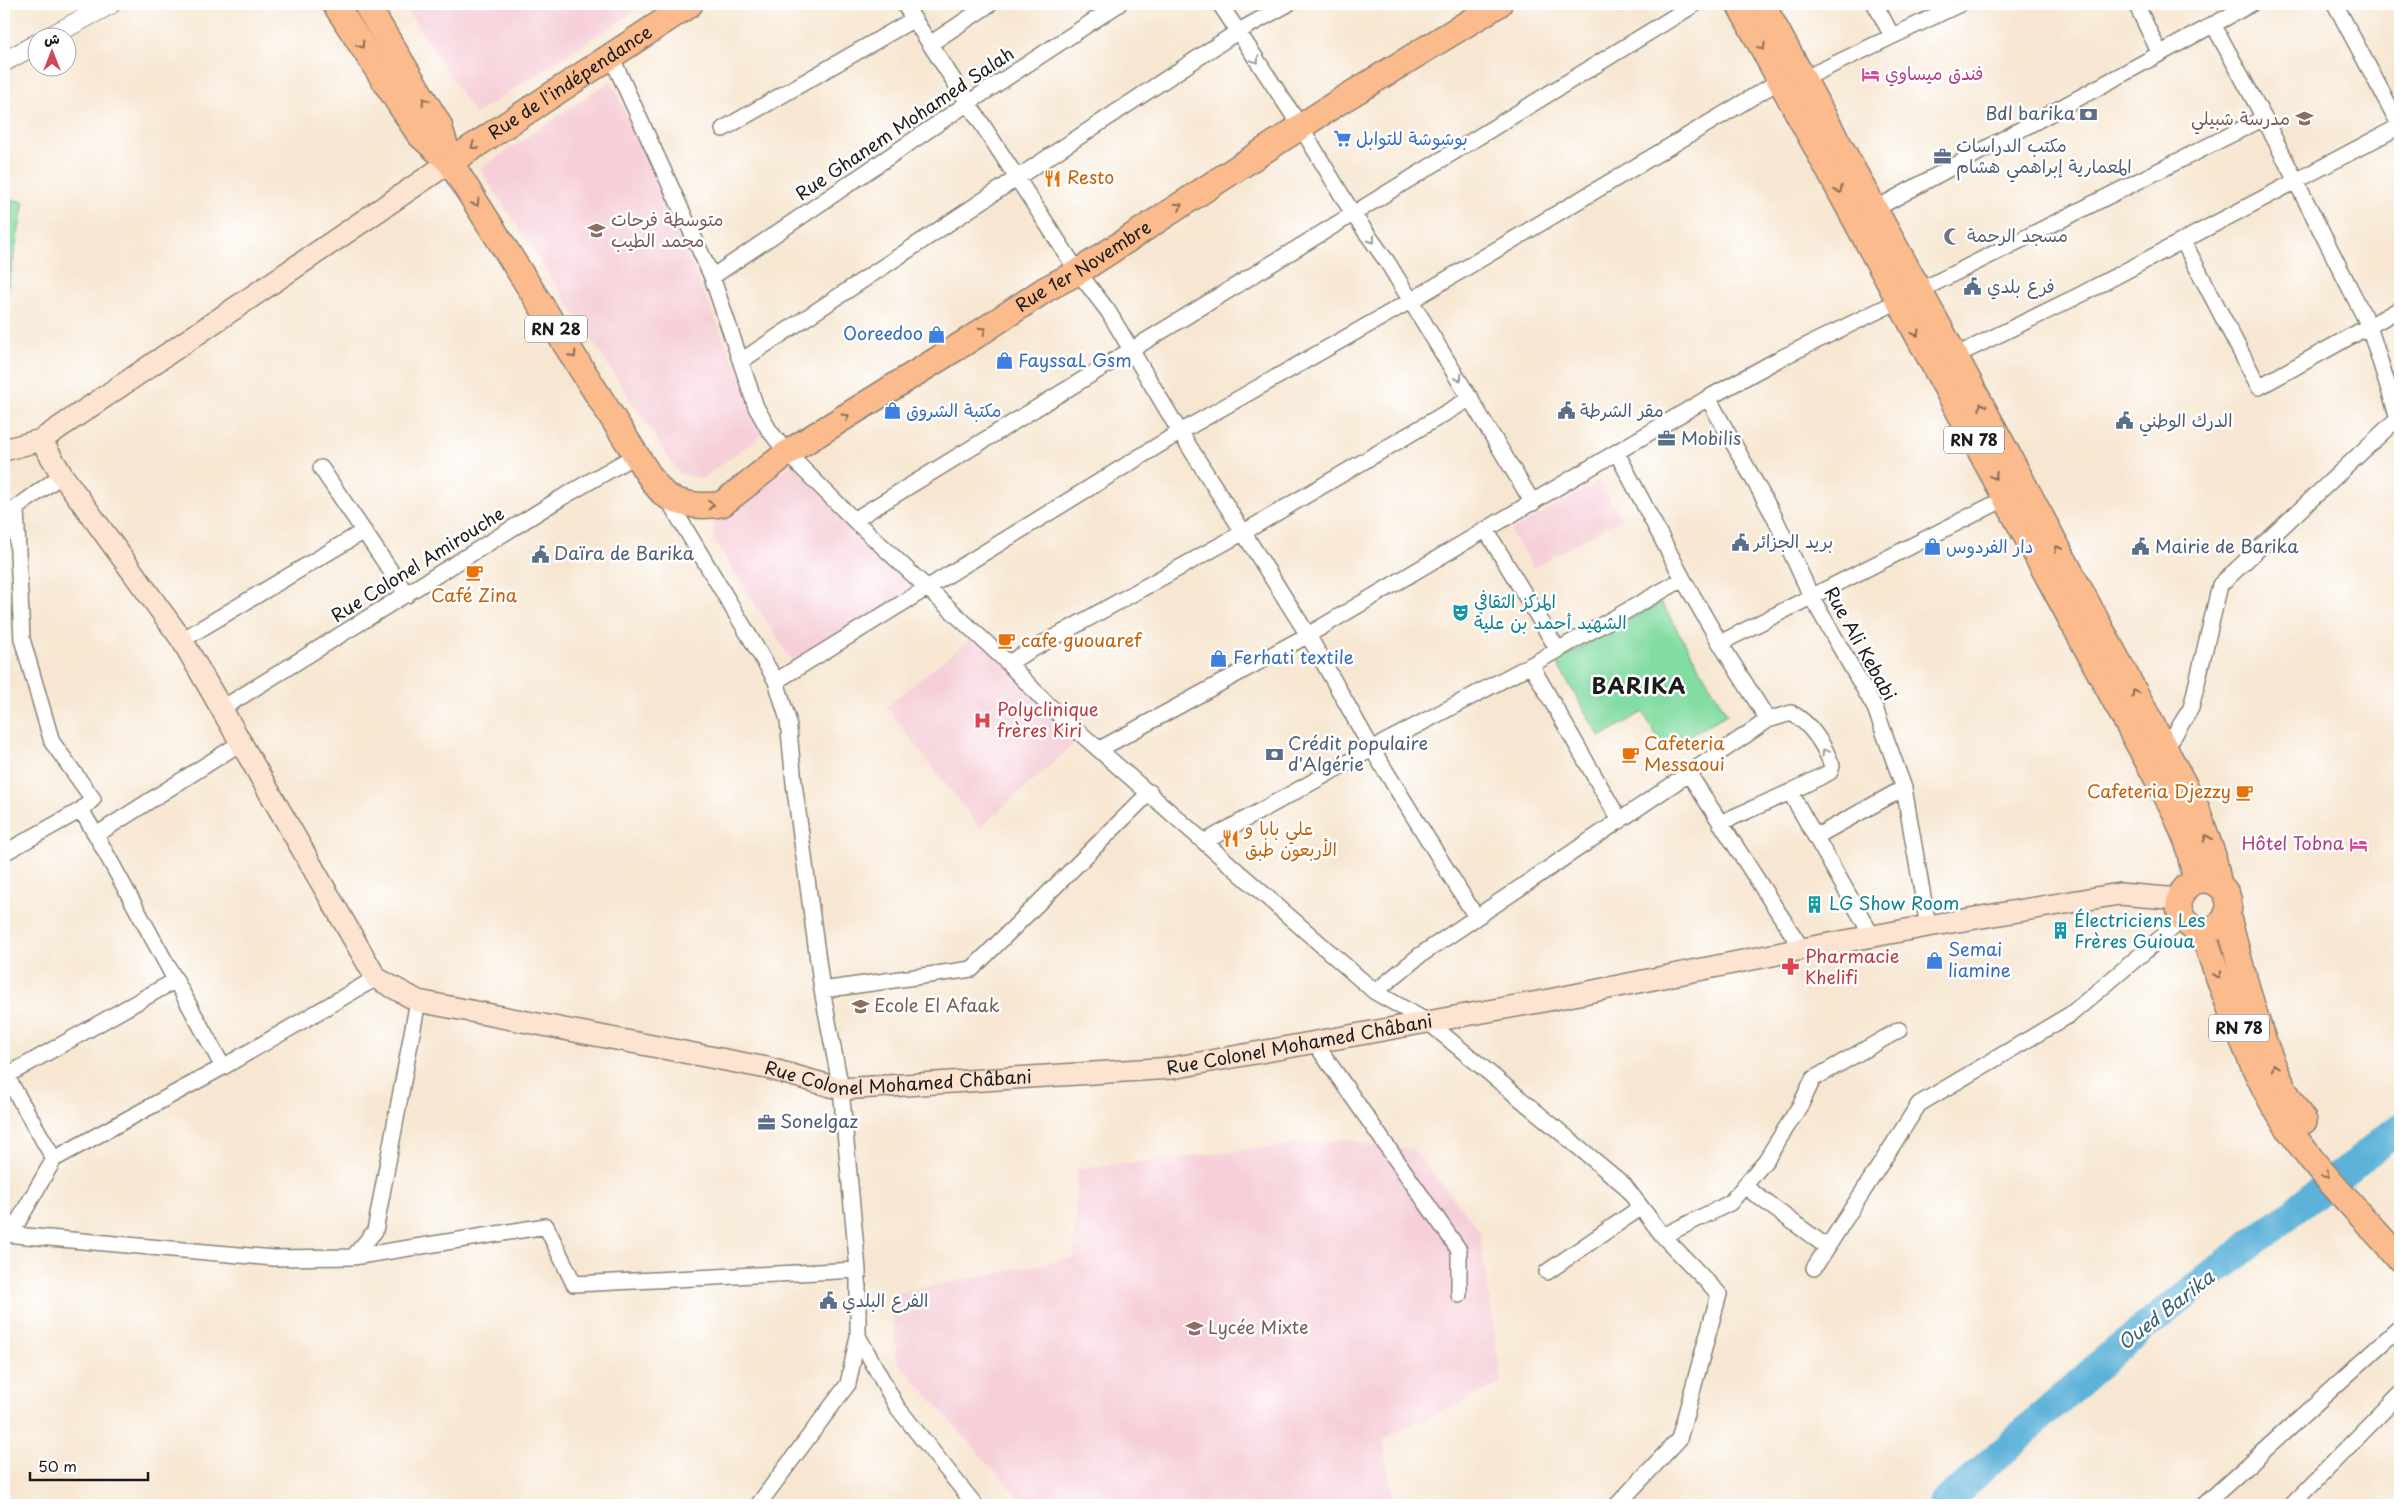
<svg xmlns="http://www.w3.org/2000/svg" width="2404" height="1509" viewBox="0 0 2404 1509" font-family="'Playpen Sans','Playpen Sans Arabic',sans-serif">
	<style>
		.built { fill: #f6cfd8 }
		.green { fill: #83dca1; stroke: #507c5e }
		.lines { fill: none; stroke-linecap: round; stroke-linejoin: round }
		.river { stroke: #5db2d9; stroke-width: 29 }
		.minor-casing { stroke: #8a8277; stroke-width: 18 }
		.tertiary-casing { stroke: #8a8277; stroke-width: 21 }
		.secondary-casing { stroke: #8a8277; stroke-width: 24 }
		.primary-casing { stroke: #8a8277; stroke-width: 28 }
		.minor { stroke: #fff; stroke-width: 15 }
		.tertiary { stroke: #fff; stroke-width: 19 }
		.secondary { stroke: #fde4d1; stroke-width: 21 }
		.primary { stroke: #fbbb8d; stroke-width: 25 }
		.oneway { stroke: #8c6c54 }
		.oneway2 { stroke: #999 }
		.labels { text-anchor: middle; stroke-width: 5; stroke-linejoin: round; paint-order: stroke }
		.shield { fill: #fff; stroke: #606060; stroke-width: 1 }
		.shield-label { font-size: 16px; font-weight: bold; fill: #1c1c1c }
		.hotel-label { font-size: 18px; fill: #b23c85; stroke: #fff; text-anchor: start }
		.street-label { font-size: 18px; fill: #1c1c1c; stroke: #fff }
		.service-label { font-size: 18px; fill: #4e5e75; stroke: #fff; text-anchor: start }
		.education-label { font-size: 18px; fill: #785e54; stroke: #fff; text-anchor: start }
		.shop-label { font-size: 18px; fill: #366cbe; stroke: #fff; text-anchor: start }
		.food-label { font-size: 18px; fill: #c56008; stroke: #fff; text-anchor: start }
		.worship-label { font-size: 18px; fill: #5b616d; stroke: #fff; text-anchor: start }
		.culture-label { font-size: 18px; fill: #0d838f; stroke: #fff; text-anchor: start }
		.health-label { font-size: 18px; fill: #be3a42; stroke: #fff; text-anchor: start }
		.water-label { font-size: 19px; font-style: italic; fill: #396071; stroke: #fff }
		.district-label { font-size: 22px; font-weight: bold; letter-spacing: 1px; fill: #1c1c1c; stroke: #fff }
	</style>
	<rect width="100%" height="100%" fill="#fff"/>
	<filter id="ink" filterUnits="userSpaceOnUse"><feTurbulence type="fractalNoise" baseFrequency=".02" numOctaves="2"/><feDisplacementMap in="SourceGraphic" scale="10" xChannelSelector="R" yChannelSelector="G"/><feConvolveMatrix kernelMatrix="1 2 1 2 8 2 1 2 1" color-interpolation-filters="sRGB"/></filter>
	<filter id="wash" filterUnits="userSpaceOnUse"><feTurbulence type="fractalNoise" baseFrequency=".0096" numOctaves="4" result="noise"/><feDisplacementMap in="SourceGraphic" scale="20" xChannelSelector="R" yChannelSelector="G"/><feGaussianBlur stdDeviation="1.12" result="paint"/><feColorMatrix in="noise" values="0 0 0 0 0 0 0 0 0 0 0 0 0 0 0 0 0 1.4 0 .05"/><feComposite in="paint" operator="in"/></filter>
	<g filter="url(#wash)">
		<rect width="100%" height="100%" fill="#f7e7d2"/>
		<path class="built" d="M 403,4 L 646,4 L 475,114 Z
			M 611,80 L 765,433 L 701,479 L 678,472 L 480,169 Z
			M 792,465 L 918,588 L 792,661 L 713,539 L 713,523 L 716,516 Z
			M 1599,481 L 1621,518 L 1533,568 L 1511,531 Z
			M 974,636 L 1085,734 L 980,828 L 886,707 Z
			M 1346,1139 L 1388,1148 L 1412,1149 L 1479,1229 L 1502,1383 L 1383,1438 L 1394,1505 L 1019,1505 L 1016,1495 L 897,1361 L 891,1294 L 1074,1258 L 1077,1169 Z"/>
		<path class="green" d="M 4,198 L 24,202 L 7,293 L 4,292 Z
			M 1661,602 L 1727,714 L 1665,750 L 1643,712 L 1600,737 L 1556,662 Z"/>
		<g class="lines">
			<path class="river" d="M 1942,1505 L 2118,1348 L 2400,1128"/>
		</g>
	</g>
	<g filter="url(#ink)">
		<g class="lines">
			<defs>
				<path id="minor" d="M 904,4 L 1078,272 L 1108,311 L 1180,432 L 1308,635 L 1372,749 L 1531,665 L 1683,579
					M 1220,4 L 1301,127 L 1353,214 L 1388,263 L 1533,503
					M 1875,4 L 1892,36
					M 2136,4 L 2160,54
					M 2335,4 L 2400,126
					M 930,44 L 990,4
					M 611,56 L 712,277 L 756,407 L 769,430 L 787,453 L 854,520 L 1008,663 L 1047,704 L 1375,992 L 1428,1022 L 1624,1185 L 1663,1236 L 1719,1294 L 1679,1439 L 1617,1505
					M 1803,79 L 1960,4
					M 723,129 L 914,19
					M 1875,209 L 2251,4
					M 2183,241 L 2259,387 L 2400,309
					M 712,277 L 968,103 L 1119,4
					M 1955,356 L 2082,294 L 2400,126
					M 741,361 L 1237,32 L 1288,4
					M 1708,398 L 1775,518 L 1812,598 L 1875,708 L 1904,788 L 1928,926
					M 1617,453 L 1683,579 L 1720,643
					M 321,468 L 407,595
					M 62,475 L 16,508 L 22,639 L 52,742 L 93,799 L 81,810 L 96,835
					M 667,498 L 776,681 L 788,720 L 794,783 L 822,990 L 841,1089 L 858,1270 L 858,1336 L 848,1384 L 758,1505
					M 854,520 L 1695,4
					M 1486,530 L 1558,650
					M 182,640 L 364,531
					M 1008,663 L 1244,532 L 1471,398
					M 1531,665 L 1620,821
					M 776,681 L 1180,432 L 1412,300 L 1781,80
					M 221,709 L 561,498 L 636,455
					M 1768,720 L 1720,643 L 2012,495
					M 1100,749 L 1308,635 L 1708,398 L 1779,359 L 1919,291 L 2264,118
					M 2165,750 L 2191,708 L 2220,585 L 2398,418 L 2369,326 L 2264,118 L 2213,24
					M 1689,774 L 1802,949
					M 1720,823 L 1790,792 L 1872,936
					M 1817,836 L 1904,788
					M 1206,841 L 1372,749 L 1476,917
					M 4,853 L 81,810
					M 822,990 L 972,969 L 1150,792
					M 1375,992 L 1419,956 L 1768,720 L 1791,713 C 1810,722 1825,746 1832,766 L 1830,772 L 1790,792
					M 1315,1043 L 1459,1250 L 1459,1295
					M 223,1067 L 96,835 L 242,742
					M 4,1072 L 54,1159
					M 6,1076 L 176,980
					M 1744,1186 L 1827,1247
					M 4,1234 L 274,1258 L 353,1257 L 546,1226 L 574,1284 L 858,1270
					M 11,1234 L 54,1159 L 223,1067 L 376,978
					M 1663,1236 L 1730,1203 L 1766,1160 L 1801,1104 L 1813,1079 L 1899,1030
					M 353,1257 L 375,1231 L 418,1001
					M 1814,1268 L 1919,1104 L 2071,1014 L 2183,919
					M 1547,1272 L 1640,1208
					M 858,1336 L 897,1407 L 975,1505
					M 2204,1505 L 2400,1327
					M 2291,1505 L 2400,1394"/>
				<path id="tertiary" d="M 47,38 L 111,4
					M 4,62 L 38,43"/>
				<g id="secondary">
					<path id="s1" d="M 41,440 L 62,475 L 182,640 L 376,978 L 418,1001 L 767,1068 L 841,1089 L 1172,1068 L 1544,1001 L 1802,949 L 1928,926 L 2119,894 L 2180,899"/>
					<path d="M 4,450 L 41,440 L 450,162"/>
				</g>
				<g id="primary">
					<path id="s2" d="M 335,4 L 419,134 L 450,162 L 636,455 C 644,467 653,484 664,494 C 679,506 704,507 722,504 L 787,453 L 969,340 L 1046,289 L 1078,272 L 1337,103 L 1499,4"/>
					<path d="M 366,4 L 439,125 L 450,162"/>
					<path d="M 1739,4 L 2174,810 L 2188,844 L 2196,881"/>
					<path d="M 1762,4 L 1955,356 L 2196,807 L 2213,856 L 2219,885"/>
					<path id="s3" d="M 450,162 L 690,4"/>
					<circle cx="2204" cy="905" r="25"/>
					<path d="M 2227,914 C 2244,977 2264,1068 2304,1121"/>
					<path d="M 2201,929 C 2221,983 2239,1038 2265,1089 C 2297,1153 2354,1206 2400,1259"/>
				</g>
			</defs>
			<use href="#minor" class="minor-casing"/>
			<use href="#tertiary" class="tertiary-casing"/>
			<use href="#secondary" class="secondary-casing"/>
			<use href="#primary" class="primary-casing"/>
			<use href="#minor" class="minor"/>
			<use href="#tertiary" class="tertiary"/>
			<use href="#secondary" class="secondary"/>
			<use href="#primary" class="primary"/>
		</g>
		<defs><path id="oneway-chevron" d="M-2-3.5L2.5 0L-2 3.5" fill="none" stroke-width="1.6" stroke-linecap="round" stroke-linejoin="round" transform="scale(1.25)"/></defs>
		<g class="oneway">
			<use href="#oneway-chevron" transform="translate(361 45) rotate(57)"/>
			<use href="#oneway-chevron" transform="translate(1762 47) rotate(62)"/>
			<use href="#oneway-chevron" transform="translate(425 101) rotate(-121)"/>
			<use href="#oneway-chevron" transform="translate(474 146) rotate(147)"/>
			<use href="#oneway-chevron" transform="translate(1839 190) rotate(62)"/>
			<use href="#oneway-chevron" transform="translate(476 203) rotate(58)"/>
			<use href="#oneway-chevron" transform="translate(1179 206) rotate(-33)"/>
			<use href="#oneway-chevron" transform="translate(983 330) rotate(-36)"/>
			<use href="#oneway-chevron" transform="translate(1916 333) rotate(61)"/>
			<use href="#oneway-chevron" transform="translate(573 355) rotate(58)"/>
			<use href="#oneway-chevron" transform="translate(1982 406) rotate(-118)"/>
			<use href="#oneway-chevron" transform="translate(846 417) rotate(-32)"/>
			<use href="#oneway-chevron" transform="translate(1994 476) rotate(61)"/>
			<use href="#oneway-chevron" transform="translate(711 505) rotate(-4)"/>
			<use href="#oneway-chevron" transform="translate(2058 549) rotate(-118)"/>
			<use href="#oneway-chevron" transform="translate(2135 693) rotate(-118)"/>
			<use href="#oneway-chevron" transform="translate(2207 838) rotate(-109)"/>
			<use href="#oneway-chevron" transform="translate(2218 975) rotate(70)"/>
			<use href="#oneway-chevron" transform="translate(2275 1067) rotate(-113)"/>
			<use href="#oneway-chevron" transform="translate(2326 1175) rotate(49)"/>
		</g>
		<g class="oneway2">
			<use href="#oneway-chevron" transform="translate(1256 60) rotate(56)"/>
			<use href="#oneway-chevron" transform="translate(1372 240) rotate(54)"/>
			<use href="#oneway-chevron" transform="translate(1459 378) rotate(59)"/>
			<use href="#oneway-chevron" transform="translate(1825 752) rotate(-121)"/>
		</g>
	</g>
	<defs>
		<symbol id="hotel-bare" viewBox="-9 -9 18 18"><path d="M-6-4.5h1.5V1H6V5H4.5V3h-9V5H-6ZM-4 0a1.8 1.8 0 1 1 3.6 0ZM.5 0V-2.5h3Q6-2.5 6 0Z" fill="#d1479c" stroke="#fff" stroke-width="2.5" paint-order="stroke"/></symbol>
		<symbol id="bank-bare" viewBox="-9 -9 18 18"><path d="M-6-4H6V4H-6ZM0-2.3a2.3 2.3 0 1 0 0 4.6a2.3 2.3 0 1 0 0-4.6Z" fill="#5c6f8a" stroke="#fff" stroke-width="2.5" paint-order="stroke"/></symbol>
		<symbol id="school-bare" viewBox="-9 -9 18 18"><path d="M0-5L7-2L0 1L-7-2ZM-4 1L0 2.5L4 1V4Q0 6-4 4Z" fill="#8d6e63" stroke="#fff" stroke-width="2.5" paint-order="stroke"/></symbol>
		<symbol id="supermarket-bare" viewBox="-9 -9 18 18"><path d="M-6-5.5h2.5l.6 2H6L4.5 2H-2.5L-4.4-4H-6ZM-1.5 3.2a1.3 1.3 0 1 0 .1 0ZM3 3.2a1.3 1.3 0 1 0 .1 0Z" fill="#3f7fe0" stroke="#fff" stroke-width="2.5" paint-order="stroke"/></symbol>
		<symbol id="office-bare" viewBox="-9 -9 18 18"><path d="M-6-3h4V-5.5h4V-3h4V5H-6ZM-1-4.5V-3h2v-1.5ZM-6 0V1H6V0Z" fill="#5c6f8a" stroke="#fff" stroke-width="2.5" paint-order="stroke"/></symbol>
		<symbol id="restaurant-bare" viewBox="-9 -9 18 18"><path d="M-5-6h1v4h1v-4h1v4h1v-4h1v5L-1.5 .5V6h-2V.5L-5-1ZM5-6V6H3V1.5H1.5Q1.5-4 5-6Z" fill="#e8710a" stroke="#fff" stroke-width="2.5" paint-order="stroke"/></symbol>
		<symbol id="mosque-bare" viewBox="-9 -9 18 18"><path d="M3.5-4.9A6 6 0 1 0 3.5 4.9A5 5 0 1 1 3.5-4.9Z" fill="#6b7280" stroke="#fff" stroke-width="2.5" paint-order="stroke"/></symbol>
		<symbol id="civic-bare" viewBox="-9 -9 18 18"><path d="M-.6-6.5H3V-4.5H.6V-3L4-1V1h2V6H-6V1h2V-1L-.6-3ZM-1.2 2.5V6h2.4V2.5Z" fill="#5c6f8a" stroke="#fff" stroke-width="2.5" paint-order="stroke"/></symbol>
		<symbol id="shop-bare" viewBox="-9 -9 18 18"><path d="M-5-2.5h2.3a2.7 3.5 0 0 1 5.4 0H5L5.5 6h-11ZM-1.5-2.5h3a1.5 2.3 0 0 0-3 0Z" fill="#3f7fe0" stroke="#fff" stroke-width="2.5" paint-order="stroke"/></symbol>
		<symbol id="cafe-bare" viewBox="-9 -9 18 18"><path d="M-5.5-4.5H6V0H3Q3 3.5 0 3.5H-2.5Q-5.5 3.5-5.5 0ZM3-3.2v2h1.7v-2ZM-6 4.5H4V6H-6Z" fill="#e8710a" stroke="#fff" stroke-width="2.5" paint-order="stroke"/></symbol>
		<symbol id="theatre-bare" viewBox="-9 -9 18 18"><path d="M-5-5.5Q0-4 5-5.5V0Q5 5 0 6Q-5 5-5 0ZM-3.3-2.5H-1v1.5H-3.3ZM1-2.5H3.3v1.5H1ZM-2.8 1Q0 5.5 2.8 1Z" fill="#0f9aa8" stroke="#fff" stroke-width="2.5" paint-order="stroke"/></symbol>
		<symbol id="hospital-bare" viewBox="-9 -9 18 18"><path d="M-5-5h3v3.5h4V-5h3V5h-3V1.5h-4V5h-3Z" fill="#e0444e" stroke="#fff" stroke-width="2.5" paint-order="stroke"/></symbol>
		<symbol id="building-bare" viewBox="-9 -9 18 18"><path d="M-4-6H4V6H1V3H-1V6H-4ZM-2.5-4.3h1.7v1.8h-1.7ZM.8-4.3h1.7v1.8H.8ZM-2.5-1h1.7V.8h-1.7ZM.8-1h1.7V.8H.8Z" fill="#0f9aa8" stroke="#fff" stroke-width="2.5" paint-order="stroke"/></symbol>
		<symbol id="pharmacy-bare" viewBox="-9 -9 18 18"><path d="M-2-6h4v4h4v4h-4v4h-4v-4h-4v-4h4Z" fill="#e0444e" stroke="#fff" stroke-width="2.5" paint-order="stroke"/></symbol>
	</defs>
	<g fill-rule="evenodd">
		<use href="#hotel-bare" x="1858" y="62" width="25" height="25"/>
		<use href="#bank-bare" x="2076" y="102" width="25" height="25"/>
		<use href="#school-bare" x="2292" y="106" width="25" height="25"/>
		<use href="#supermarket-bare" x="1330" y="126" width="25" height="25"/>
		<use href="#office-bare" x="1930" y="144" width="25" height="25"/>
		<use href="#restaurant-bare" x="1040" y="166" width="25" height="25"/>
		<use href="#school-bare" x="584" y="218" width="25" height="25"/>
		<use href="#mosque-bare" x="1940" y="224" width="25" height="25"/>
		<use href="#civic-bare" x="1960" y="274" width="25" height="25"/>
		<use href="#shop-bare" x="924" y="322" width="25" height="25"/>
		<use href="#shop-bare" x="992" y="348" width="25" height="25"/>
		<use href="#shop-bare" x="880" y="398" width="25" height="25"/>
		<use href="#civic-bare" x="1554" y="398" width="25" height="25"/>
		<use href="#civic-bare" x="2112" y="408" width="25" height="25"/>
		<use href="#office-bare" x="1654" y="426" width="25" height="25"/>
		<use href="#civic-bare" x="1728" y="530" width="25" height="25"/>
		<use href="#shop-bare" x="1920" y="534" width="25" height="25"/>
		<use href="#civic-bare" x="2128" y="534" width="25" height="25"/>
		<use href="#civic-bare" x="528" y="542" width="25" height="25"/>
		<use href="#cafe-bare" x="462" y="560" width="25" height="25"/>
		<use href="#theatre-bare" x="1448" y="600" width="25" height="25"/>
		<use href="#cafe-bare" x="994" y="628" width="25" height="25"/>
		<use href="#shop-bare" x="1206" y="646" width="25" height="25"/>
		<use href="#hospital-bare" x="970" y="708" width="25" height="25"/>
		<use href="#bank-bare" x="1262" y="742" width="25" height="25"/>
		<use href="#cafe-bare" x="1618" y="742" width="25" height="25"/>
		<use href="#cafe-bare" x="2232" y="780" width="25" height="25"/>
		<use href="#restaurant-bare" x="1218" y="826" width="25" height="25"/>
		<use href="#hotel-bare" x="2346" y="832" width="25" height="25"/>
		<use href="#building-bare" x="1802" y="892" width="25" height="25"/>
		<use href="#building-bare" x="2048" y="918" width="25" height="25"/>
		<use href="#shop-bare" x="1922" y="948" width="25" height="25"/>
		<use href="#pharmacy-bare" x="1778" y="954" width="25" height="25"/>
		<use href="#school-bare" x="848" y="994" width="25" height="25"/>
		<use href="#office-bare" x="754" y="1110" width="25" height="25"/>
		<use href="#civic-bare" x="816" y="1288" width="25" height="25"/>
		<use href="#school-bare" x="1182" y="1316" width="25" height="25"/>
	</g>
	<g class="labels">
		<g class="shield">
			<rect x="525" y="315.5" width="62" height="27" rx="4"/>
			<rect x="1944" y="426.5" width="60" height="27" rx="4"/>
			<rect x="2209" y="1014.5" width="60" height="27" rx="4"/>
		</g>
		<g class="shield-label">
			<text x="556" y="335">RN 28</text>
			<text x="1974" y="446">RN 78</text>
			<text x="2239" y="1034">RN 78</text>
		</g>
		<g class="hotel-label">
			<text x="1885" y="80">فندق ميساوي</text>
			<text x="2344" y="850" text-anchor="end">Hôtel Tobna</text>
		</g>
		<g class="street-label">
			<text dy="6" stroke="none"><textPath href="#s3" startOffset="144">Rue de l'indépendance</textPath></text>
			<text transform="translate(905 124) rotate(-34)" y="6">Rue Ghanem Mohamed Salah</text>
			<text dy="6" stroke="none"><textPath href="#s2" startOffset="1085">Rue 1er Novembre</textPath></text>
			<text transform="translate(418 565) rotate(-32)" y="6">Rue Colonel Amirouche</text>
			<text transform="translate(1860 644) rotate(61)" y="6">Rue Ali Kebabi</text>
			<text dy="6" stroke="none"><textPath href="#s1" startOffset="1576">Rue Colonel Mohamed Châbani</textPath></text>
			<text dy="6" stroke="none"><textPath href="#s1" startOffset="1171">Rue Colonel Mohamed Châbani</textPath></text>
		</g>
		<g class="service-label">
			<text x="2075" y="120" text-anchor="end">Bdl barika</text>
			<text x="1956" y="152">مكتب الدراسات<tspan x="1956" dy="21">المعمارية إبراهمي هشام</tspan></text>
			<text x="1987" y="293">فرع بلدي</text>
			<text x="1580" y="417">مقر الشرطة</text>
			<text x="2139" y="427">الدرك الوطني</text>
			<text x="1681" y="445">Mobilis</text>
			<text x="1754" y="548">بريد الجزائر</text>
			<text x="2155" y="553">Mairie de Barika</text>
			<text x="554" y="560">Daïra de Barika</text>
			<text x="1288" y="750">Crédit populaire<tspan x="1288" dy="21">d'Algérie</tspan></text>
			<text x="780" y="1128">Sonelgaz</text>
			<text x="842" y="1307">الفرع البلدي</text>
		</g>
		<g class="education-label">
			<text x="2290" y="125" text-anchor="end">مدرسة شبيلي</text>
			<text x="611" y="226">متوسطة فرحات<tspan x="611" dy="21">محمد الطيب</tspan></text>
			<text x="874" y="1012">Ecole El Afaak</text>
			<text x="1208" y="1334">Lycée Mixte</text>
		</g>
		<g class="shop-label">
			<text x="1356" y="145">بوشوشة للتوابل</text>
			<text x="923" y="340" text-anchor="end">Ooreedoo</text>
			<text x="1018" y="367">FayssaL Gsm</text>
			<text x="906" y="417">مكتبة الشروق</text>
			<text x="1946" y="553">دار الفردوس</text>
			<text x="1233" y="664">Ferhati textile</text>
			<text x="1948" y="956">Semai<tspan x="1948" dy="21">liamine</tspan></text>
		</g>
		<g class="food-label">
			<text x="1067" y="184">Resto</text>
			<text x="474" y="602" text-anchor="middle">Café Zina</text>
			<text x="1021" y="647">cafe guouaref</text>
			<text x="1644" y="750">Cafeteria<tspan x="1644" dy="21">Messaoui</tspan></text>
			<text x="2231" y="798" text-anchor="end">Cafeteria Djezzy</text>
			<text x="1245" y="835">علي بابا و<tspan x="1245" dy="21">الأربعون طبق</tspan></text>
		</g>
		<g class="worship-label">
			<text x="1967" y="242">مسجد الرحمة</text>
		</g>
		<g class="culture-label">
			<text x="1474" y="608">المركز الثقافي<tspan x="1474" dy="21">الشهيد أحمد بن علية</tspan></text>
			<text x="1829" y="910">LG Show Room</text>
			<text x="2074" y="927">Électriciens Les<tspan x="2074" dy="21">Frères Guioua</tspan></text>
		</g>
		<g class="health-label">
			<text x="997" y="716">Polyclinique<tspan x="997" dy="21">frères Kiri</tspan></text>
			<text x="1805" y="963">Pharmacie<tspan x="1805" dy="21">Khelifi</tspan></text>
		</g>
		<g class="water-label">
			<text transform="translate(2166 1310) rotate(-38)" y="7">Oued Barika</text>
		</g>
		<g class="district-label">
			<text x="1639" y="694">BARIKA</text>
		</g>
	</g>
	<rect width="2404" height="1509" fill="none" stroke="#fff" stroke-width="20"/>
	<g transform="translate(52 52)"><circle r="24" fill="#ffffff" stroke="#a4a4a4"/>
	<path d="M0-4L9 19L0 12L-9 19Z" fill="#d1495b"/>
	<text y="-8" font-size="14" font-weight="bold" text-anchor="middle" fill="#1c1c1c">ش</text>
	</g>
	<path d="M30 1472v8h118v-8" fill="none" stroke="#1c1c1c" stroke-width="2.5"/>
	<text x="38" y="1472" font-size="15" fill="#1c1c1c" stroke="#ffffff" stroke-width="4" paint-order="stroke">50 m</text>
</svg>
